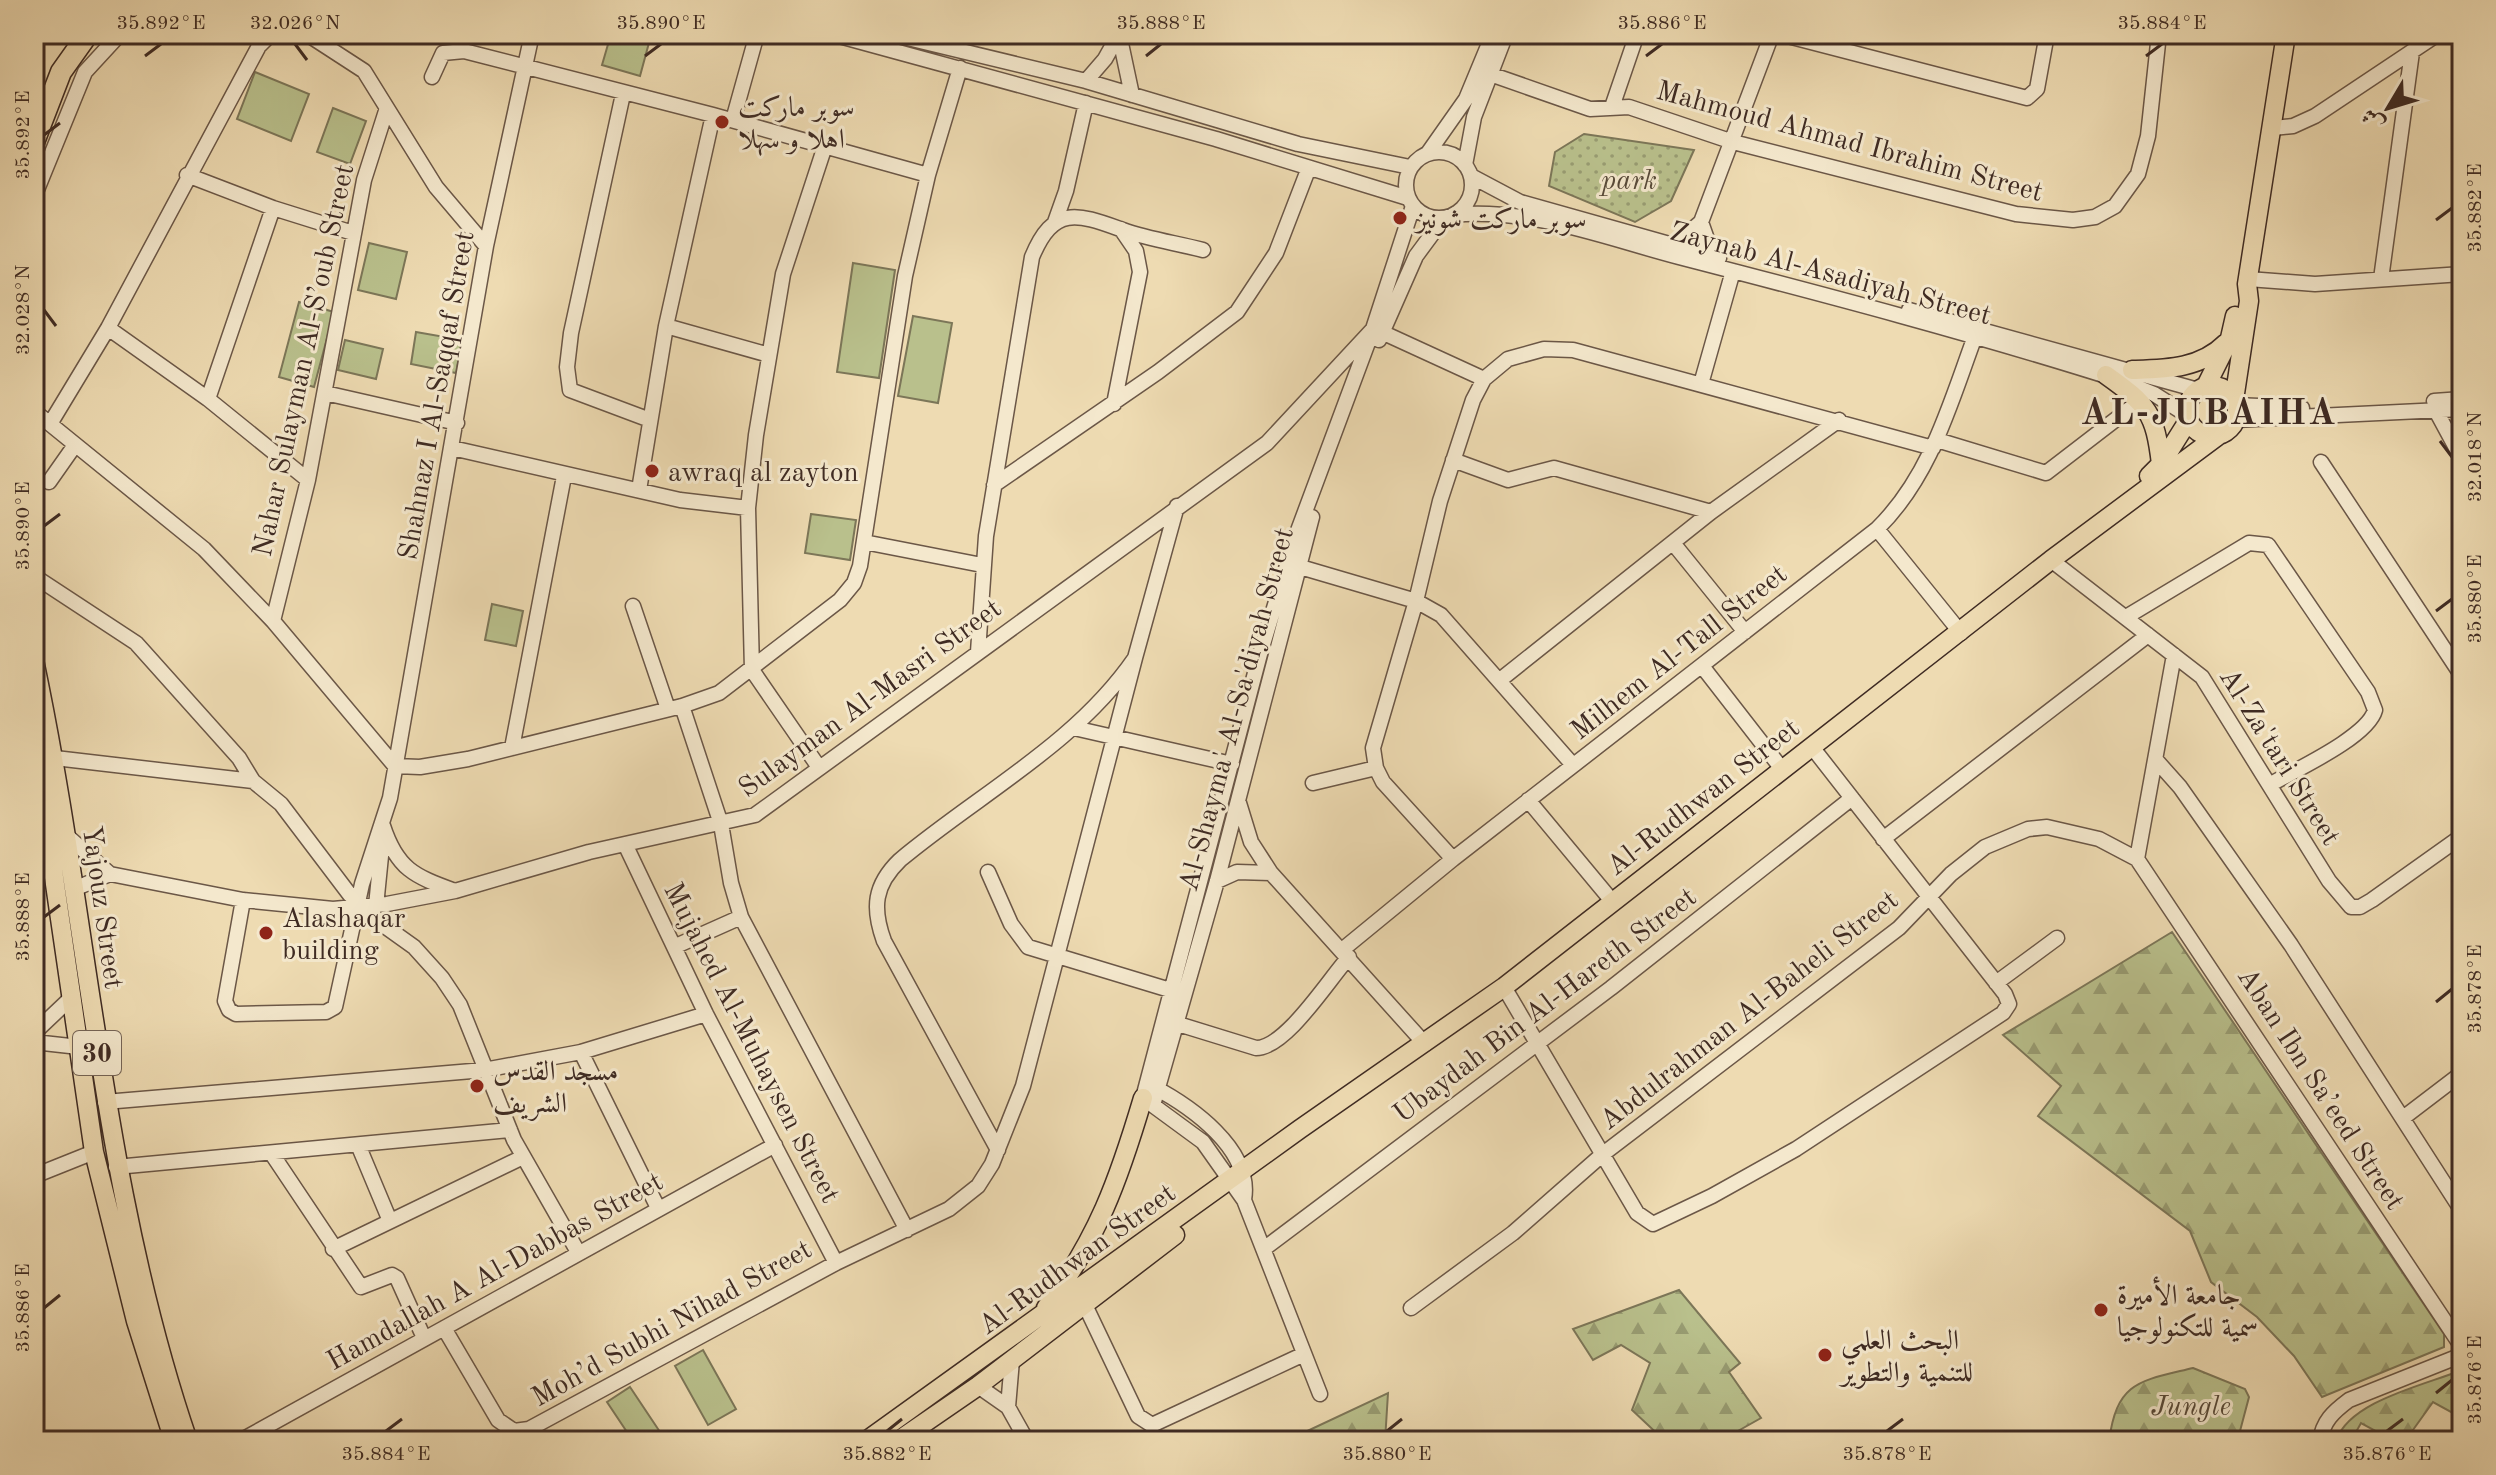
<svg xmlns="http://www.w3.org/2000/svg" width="2496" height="1475" viewBox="0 0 2496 1475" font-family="'Old Standard TT',Amiri,serif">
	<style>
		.green { fill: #b9c08c; stroke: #7c7658; stroke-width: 2 }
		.forest { fill: url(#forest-firs); stroke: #7c7658; stroke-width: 2 }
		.park { fill: url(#park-dots); stroke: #7c7658; stroke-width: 2 }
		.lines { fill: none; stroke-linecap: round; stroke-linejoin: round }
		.minor-casing { stroke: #6b5747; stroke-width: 17 }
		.major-casing { stroke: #3f2b23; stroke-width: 21 }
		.highway-casing { stroke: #3f2b23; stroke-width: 23 }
		.minor { stroke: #f4e8cd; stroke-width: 14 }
		.major { stroke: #eedbb2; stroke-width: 18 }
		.highway { stroke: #eedbb2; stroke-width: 20 }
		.ticks { fill: none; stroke: #3f2b23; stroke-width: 3 }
		.poi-dot { fill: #8f2418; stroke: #f4e8cd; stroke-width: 3 }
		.labels { text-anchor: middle; stroke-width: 6; stroke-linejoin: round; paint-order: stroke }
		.shield { fill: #f4e8cd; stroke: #756456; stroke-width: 2 }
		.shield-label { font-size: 26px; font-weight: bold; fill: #3f2b23 }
		.poi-label { font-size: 28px; fill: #3f2b23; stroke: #f4e8cd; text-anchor: start }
		.street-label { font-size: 28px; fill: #3f2b23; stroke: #f4e8cd }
		.park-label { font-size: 28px; font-style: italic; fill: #574938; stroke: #f4e8cd }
		.district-label { font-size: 36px; font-weight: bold; letter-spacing: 2px; fill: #3f2b23; stroke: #f4e8cd }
		.neatline { fill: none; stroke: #3f2b23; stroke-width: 3 }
		.ticks-label { font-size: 20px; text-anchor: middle; fill: #3f2b23 }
	</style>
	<defs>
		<pattern id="forest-firs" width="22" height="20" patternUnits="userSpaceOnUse" patternTransform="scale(2)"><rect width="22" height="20" fill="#b9c08c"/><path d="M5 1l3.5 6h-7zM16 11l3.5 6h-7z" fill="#989c72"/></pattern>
		<pattern id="park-dots" width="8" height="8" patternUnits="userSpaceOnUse" patternTransform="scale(2)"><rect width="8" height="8" fill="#b9c08c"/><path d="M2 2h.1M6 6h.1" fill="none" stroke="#989c72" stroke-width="1.8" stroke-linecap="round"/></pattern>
	</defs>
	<rect width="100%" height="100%" fill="#eedbb2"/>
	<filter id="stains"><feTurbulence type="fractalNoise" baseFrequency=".0025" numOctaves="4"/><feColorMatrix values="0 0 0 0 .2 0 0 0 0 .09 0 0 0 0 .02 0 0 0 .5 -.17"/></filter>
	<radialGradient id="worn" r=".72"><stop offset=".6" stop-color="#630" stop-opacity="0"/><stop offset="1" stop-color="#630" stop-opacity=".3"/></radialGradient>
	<path class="green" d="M 611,34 L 650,39 L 640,76 L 602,65 Z
		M 255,72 L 309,94 L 291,141 L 237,119 Z
		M 333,108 L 366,121 L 350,164 L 317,152 Z
		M 369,243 L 407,252 L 396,299 L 358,290 Z
		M 853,263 L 895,270 L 879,378 L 837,372 Z
		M 299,302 L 334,312 L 314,387 L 279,377 Z
		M 913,316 L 952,323 L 938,403 L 898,396 Z
		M 416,332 L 462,340 L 456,373 L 411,364 Z
		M 345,340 L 383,349 L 376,379 L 338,370 Z
		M 811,514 L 856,520 L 850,560 L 805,553 Z
		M 492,604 L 523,611 L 516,646 L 485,640 Z
		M 703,1350 L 736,1409 L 708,1425 L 675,1366 Z
		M 630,1387 L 666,1441 L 633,1441 L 607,1402 Z"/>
	<path class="forest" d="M 2172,932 L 2444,1334 L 2444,1347 L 2322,1397 L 2294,1356 L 2257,1317 L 2211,1282 L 2190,1231 L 2038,1116 L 2061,1086 L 2003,1035 Z
		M 1679,1290 L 1740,1363 L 1729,1372 L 1761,1418 L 1720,1441 L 1665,1441 L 1632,1410 L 1650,1363 L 1621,1345 L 1593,1360 L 1573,1329 Z
		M 2193,1368 L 2245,1389 L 2249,1397 L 2240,1431 L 2247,1441 L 2109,1441 C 2117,1381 2140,1381 2193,1368 Z
		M 2462,1370 L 2462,1418 L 2433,1402 L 2405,1441 L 2394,1441 L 2361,1423 L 2351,1441 L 2336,1441 C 2349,1401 2425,1385 2462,1370 Z
		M 1388,1393 L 1385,1441 L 1286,1441 Z"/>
	<path class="park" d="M 1584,134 L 1694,150 L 1671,201 L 1635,222 L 1549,186 L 1555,152 Z"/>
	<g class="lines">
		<defs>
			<path id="minor" d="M 307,34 L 364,71 L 436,187 L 486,246
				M 832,34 L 1216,139 L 1408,198
				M 891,34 L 1086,81 L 1298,144 L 1410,167
				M 1119,34 L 1132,95
				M 1780,34 L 2027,98 L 2037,89 L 2047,34
				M 1490,74 L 1590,109 L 1629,107 L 1733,142 L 2016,214 L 2073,220 L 2095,217 L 2115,206 L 2138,174 L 2148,136 L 2159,34
				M 432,77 L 443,53 L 464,51 L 713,115 L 928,175
				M 1086,81 L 1105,59 L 1119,34
				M 623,94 L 571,333 L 567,367 L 570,390 L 650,420
				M 1612,107 L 1637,34
				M 733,120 L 757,34
				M 2273,128 L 2293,126 L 2315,116 L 2438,34
				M1406 185a33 33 0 1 1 66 0a33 33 0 1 1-66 0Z
				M 1428,153 L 1466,99 L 1493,34
				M 1465,165 L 1474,117 L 1506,34
				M 187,175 L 273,208 L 353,233
				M 1471,176 L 1520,202 L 1719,258
				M 34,197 L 85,72 L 120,34
				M 1453,215 C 1529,207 1606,238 1679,257 C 1826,295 1974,334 2119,380 L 2154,394 L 2187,415
				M 1055,222 L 1066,191 L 1086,103
				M 1701,222 L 1713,256
				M 1674,245 L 1701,222 L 1772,34
				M 2248,279 L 2315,284 L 2462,274
				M 2381,279 L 2412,52
				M 1909,310 L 2198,390
				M 666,326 L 769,355
				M 108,328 L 208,399 L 308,480
				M 1375,329 L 1484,379
				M 1379,340 L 1416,256 L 1444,218
				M 1701,384 L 1733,271
				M 325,393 L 457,423
				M 208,399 L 273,208
				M 2434,401 L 2462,399
				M 1114,404 L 1140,272 L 1136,251 L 1121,229
				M 2235,405 L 2302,408
				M 2435,409 L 2462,459
				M 34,411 L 204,549 L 273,621 L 395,766
				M 2235,420 L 2462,409
				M 50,424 L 108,328 L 259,46 L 271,34
				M 1937,440 L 2046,473 L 2141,400
				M 452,448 L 680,500 L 748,508
				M 1453,460 L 1508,480 L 1554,468 L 1711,512
				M 2321,462 L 2462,676
				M 49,482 L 75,445
				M 994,485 L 1158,372 L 1237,312 L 1276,253 L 1308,170
				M 639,490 L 666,326 L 713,115
				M 1877,529 L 1961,633
				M 864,542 L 982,565
				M 1673,543 L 1745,632
				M 2051,560 L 2202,677 L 2329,881 L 2351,907 L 2360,907 L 2372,900 L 2462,836
				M 1290,564 L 1416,601 L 1441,615 L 1573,765
				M 34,576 L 136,643 L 239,758 L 253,781 L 281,804 L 350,895
				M 633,606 L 668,709
				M 2126,617 L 2249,543 L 2268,545 L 2368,692 L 2375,710 C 2368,737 2295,770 2271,784
				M 273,621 L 308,480 L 364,180 L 386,111
				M 978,652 L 986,536 L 1032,257 C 1054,204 1078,214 1123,230 C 1148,239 1176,243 1203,250
				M 1702,666 L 1782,769
				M 1500,680 L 1711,512 L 1839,420
				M 682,706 L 721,824 L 731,883 L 741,917 L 907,1230
				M 1074,728 L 1232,764
				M 512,748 L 564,476
				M 55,758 L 253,781
				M 2156,760 L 2180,787 L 2291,945 L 2462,1211
				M 395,766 L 420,767 L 468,759 L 682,706 L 719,693 L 840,600 L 854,583 L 860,566 L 905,276 L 928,175 L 960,68
				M 818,766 L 752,670 L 748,508 L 756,435 L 783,274 L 824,149
				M 1313,783 L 1376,768
				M 1528,800 L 1612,901
				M 1239,803 L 1251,842 L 1271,873 L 1425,1044
				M 383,826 C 397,869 414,876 455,891
				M 66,835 L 110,874 L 243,900 L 333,909 L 387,904 L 455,891 L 589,852 L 755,815 L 1267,443 L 1373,329
				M 1883,839 L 2148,635
				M 625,844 L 706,1014 L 836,1263
				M 1453,859 L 1383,782 L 1376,768 L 1373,748 L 1416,601 L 1440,501 L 1473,400 L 1484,379 L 1508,359 L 1544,349 L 1573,350 L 1933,448
				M 2137,859 L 2174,655
				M 34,868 L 54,866
				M 988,872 L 1011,924 L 1028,947 L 1170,990
				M 1217,881 L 1237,872 L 1271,873
				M 74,889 L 110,874
				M 243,900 L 225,1001 L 229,1010 L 236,1014 L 326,1012 L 335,1007 L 362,884 L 390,798 L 486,246 L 532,34
				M 376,906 L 382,846
				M 358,907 L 414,947 L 442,978 L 460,1005 L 514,1140 L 578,1252
				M 676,946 L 741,917
				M 1342,950 L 1453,859 L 1877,529 C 1930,477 1949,407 1974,339
				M 1996,983 L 2057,938
				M 1504,987 L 1637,1213 L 1653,1224 L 1712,1196 L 1796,1149 L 2003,1013 L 2009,1004 L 2005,994 L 1812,747
				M 1178,1024 L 1256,1048 C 1286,1048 1329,979 1349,957
				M 34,1033 L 73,996
				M 34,1042 L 79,1047
				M 581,1052 L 658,1208
				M 1152,1086 C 1190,1106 1253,1149 1244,1200
				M 105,1102 L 484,1070 L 581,1052 L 706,1014
				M 1153,1105 L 1217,881 L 1312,517
				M 2403,1118 L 2462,1073
				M 359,1147 L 390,1221
				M 998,1150 L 884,941 C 872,908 874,885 900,860 C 979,794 1076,744 1135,658 L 1177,506
				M 272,1154 L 361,1287 L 392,1275 L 397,1278 L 424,1338
				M 116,1167 L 510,1130
				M 34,1176 L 94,1152
				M 1265,1248 L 1611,988 L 1852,798
				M 333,1249 L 523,1157
				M 1085,1305 L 1138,1416 L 1152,1425 L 1302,1355
				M 1411,1308 L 1513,1233 L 1603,1154 L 1899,928 L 1951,874 L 1985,847 L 2028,829 L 2047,827 L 2099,839 L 2137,859 L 2462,1347
				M 444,1328 L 498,1420 L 514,1431 L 529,1429 L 836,1263 L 949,1209 L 978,1186 L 992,1164 L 1023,1086 L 1135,658
				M 978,1386 L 1008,1407 L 1027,1441
				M 1320,1394 L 1244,1200 L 1203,1142 L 1143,1098 L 1260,654 L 1296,536 L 1373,329 L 1413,206
				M 1008,1407 L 1012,1360
				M 240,1441 L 775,1145
				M 2320,1441 C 2323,1421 2333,1412 2349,1400 L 2462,1355"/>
			<path id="major" d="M 2132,370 C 2166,369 2200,369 2226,343
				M 2106,375 C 2148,405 2155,413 2161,464
				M 2206,386 L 2230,338 L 2235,316
				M2187 411a25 25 0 1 1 50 0a25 25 0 1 1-50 0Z
				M 2234,400 L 2249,301 L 2247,284 L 2286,34
				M 2149,476 L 2161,464 L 2188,421
				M 34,660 C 89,920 101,1187 188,1441
				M 34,740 L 94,1152 L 136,1321 L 174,1441
				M 1046,1308 C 1098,1237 1118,1182 1143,1098
				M 866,1441 L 1300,1129 L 1504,987 L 2051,560 L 2219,435
				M 898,1441 L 978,1386 L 1175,1235"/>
			<path id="highway" d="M 34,142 L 61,72 L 88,34"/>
		</defs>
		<use href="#minor" class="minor-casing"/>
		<use href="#major" class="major-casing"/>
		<use href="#highway" class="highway-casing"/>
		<use href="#minor" class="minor"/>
		<use href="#major" class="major"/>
		<use href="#highway" class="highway"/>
	</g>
	<path class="ticks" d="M 295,44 L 307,60M 145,56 L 161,44M 645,56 L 661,44M 1146,56 L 1161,44M 1646,56 L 1662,44M 2146,56 L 2162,44M 44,135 L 60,123M 2436,220 L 2452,208M 44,310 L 56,326M 2440,441 L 2452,457M 44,526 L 60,514M 2436,611 L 2452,599M 44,917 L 60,905M 2436,1002 L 2452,989M 44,1308 L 60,1295M 2436,1393 L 2452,1380M 386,1431 L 402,1419M 887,1431 L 902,1419M 1387,1431 L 1402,1419M 1887,1431 L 1903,1419M 2387,1431 L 2403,1419"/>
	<g class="poi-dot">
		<circle cx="722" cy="122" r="8"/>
		<circle cx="1400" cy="218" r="8"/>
		<circle cx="652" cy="471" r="8"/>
		<circle cx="266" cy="933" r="8"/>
		<circle cx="477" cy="1086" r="8"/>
		<circle cx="2101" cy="1310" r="8"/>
		<circle cx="1825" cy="1355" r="8"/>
	</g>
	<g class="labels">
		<rect class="shield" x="73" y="1031" width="48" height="44" rx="6"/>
		<g class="shield-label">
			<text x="97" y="1062">30</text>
		</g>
		<g class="poi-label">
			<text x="738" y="116">سوبر ماركت<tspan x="738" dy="32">اهلا و سهلا</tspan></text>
			<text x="1416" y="228">سوبر ماركت شونيز</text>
			<text x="668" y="481">awraq al zayton</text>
			<text x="282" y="927">Alashaqar<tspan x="282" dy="32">building</tspan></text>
			<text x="493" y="1080">مسجد القدس<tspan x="493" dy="32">الشريف</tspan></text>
			<text x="2117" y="1304">جامعة الأميرة<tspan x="2117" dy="32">سمية للتكنولوجيا</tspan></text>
			<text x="1841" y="1349">البحث العلمي<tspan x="1841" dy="32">للتنمية والتطوير</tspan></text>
		</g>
		<g class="street-label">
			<text transform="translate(1850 140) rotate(15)" y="10">Mahmoud Ahmad Ibrahim Street</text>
			<text transform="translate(1831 272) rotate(15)" y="10">Zaynab Al-Asadiyah Street</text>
			<text transform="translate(302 360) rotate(-78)" y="10">Nahar Sulayman Al-S’oub Street</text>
			<text transform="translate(435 395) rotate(-80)" y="10">Shahnaz I Al-Saqqaf Street</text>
			<text transform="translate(1678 651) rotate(-38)" y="10">Milhem Al-Tall Street</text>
			<text transform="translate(869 697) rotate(-36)" y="10">Sulayman Al-Masri Street</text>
			<text transform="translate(1235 709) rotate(-75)" y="10">Al-Shayma' Al-Sa'diyah Street</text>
			<text transform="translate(2281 756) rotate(58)" y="10">Al-Za'tari Street</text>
			<text transform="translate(1702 796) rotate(-38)" y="10">Al-Rudhwan Street</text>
			<text transform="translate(104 907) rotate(82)" y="10">Yajouz Street</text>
			<text transform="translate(1544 1004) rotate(-37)" y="10">Ubaydah Bin Al-Hareth Street</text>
			<text transform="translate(1748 1009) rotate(-38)" y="10">Abdulrahman Al-Baheli Street</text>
			<text transform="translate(753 1042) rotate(63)" y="10">Mujahed Al-Muhaysen Street</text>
			<text transform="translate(2322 1088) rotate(57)" y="10">Aban Ibn Sa’eed Street</text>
			<text transform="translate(1076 1258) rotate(-36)" y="10">Al-Rudhwan Street</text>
			<text transform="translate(494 1270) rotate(-29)" y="10">Hamdallah A Al-Dabbas Street</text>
			<text transform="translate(671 1322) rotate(-29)" y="10">Moh’d Subhi Nihad Street</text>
		</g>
		<g class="park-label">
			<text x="1629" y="189">park</text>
			<text x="2191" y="1415">Jungle</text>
		</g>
		<g class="district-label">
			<text x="2209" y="424">AL-JUBAIHA</text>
		</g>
	</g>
	<rect width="2496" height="1475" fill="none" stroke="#eedbb2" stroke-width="88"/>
	<g transform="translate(2388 108) rotate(232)" stroke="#f4e8cd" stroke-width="6" paint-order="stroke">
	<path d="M0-6L14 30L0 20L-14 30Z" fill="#3f2b23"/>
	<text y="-12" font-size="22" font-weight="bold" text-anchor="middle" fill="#3f2b23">ش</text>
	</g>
	<rect x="44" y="44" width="2408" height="1387" class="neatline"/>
	<g class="ticks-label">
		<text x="161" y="29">35.892°E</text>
		<text x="295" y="29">32.026°N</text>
		<text x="661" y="29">35.890°E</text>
		<text x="1161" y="29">35.888°E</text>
		<text x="1662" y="29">35.886°E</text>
		<text x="2162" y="29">35.884°E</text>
		<text transform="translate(22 135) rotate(-90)" y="7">35.892°E</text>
		<text transform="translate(2474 208) rotate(-90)" y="7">35.882°E</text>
		<text transform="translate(22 310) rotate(-90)" y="7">32.028°N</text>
		<text transform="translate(2474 457) rotate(-90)" y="7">32.018°N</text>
		<text transform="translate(22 526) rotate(-90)" y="7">35.890°E</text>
		<text transform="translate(2474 599) rotate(-90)" y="7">35.880°E</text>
		<text transform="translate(22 917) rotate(-90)" y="7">35.888°E</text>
		<text transform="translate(2474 989) rotate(-90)" y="7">35.878°E</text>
		<text transform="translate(22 1308) rotate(-90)" y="7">35.886°E</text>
		<text transform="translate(2474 1380) rotate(-90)" y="7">35.876°E</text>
		<text x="386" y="1460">35.884°E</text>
		<text x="887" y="1460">35.882°E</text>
		<text x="1387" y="1460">35.880°E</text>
		<text x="1887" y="1460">35.878°E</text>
		<text x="2387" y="1460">35.876°E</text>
	</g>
	<rect width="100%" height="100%" filter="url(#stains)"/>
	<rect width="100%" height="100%" fill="url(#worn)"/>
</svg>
